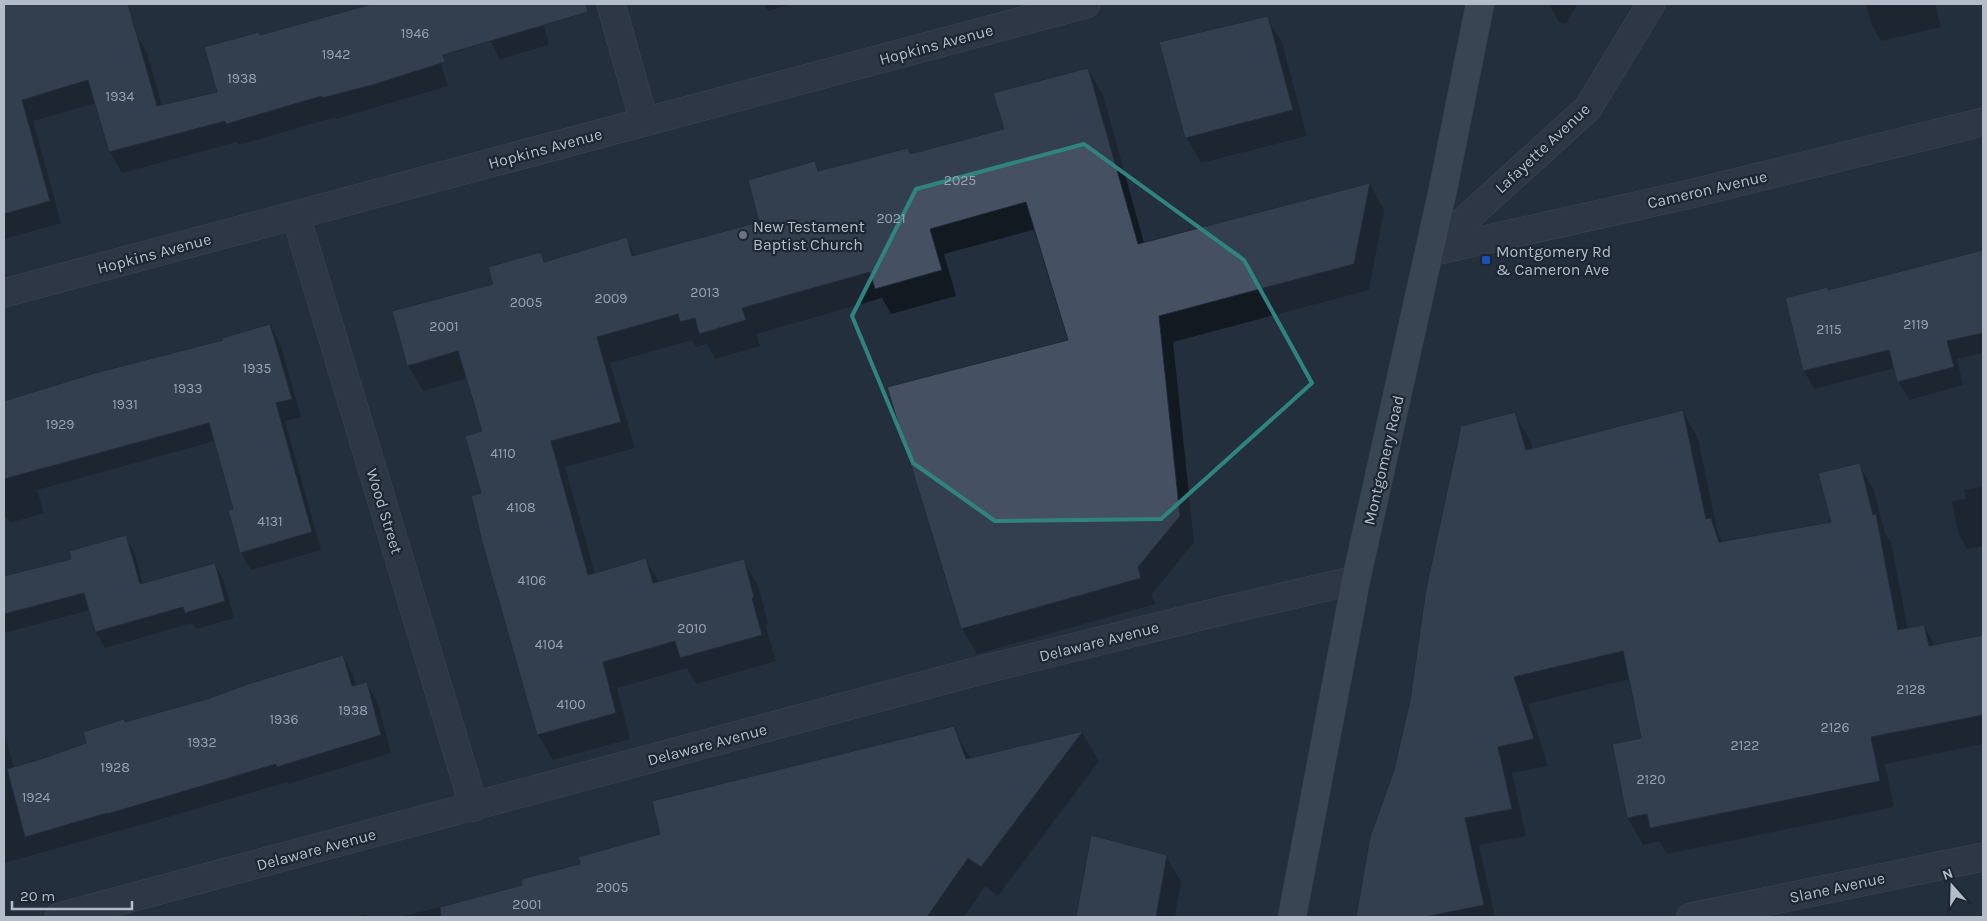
<svg xmlns="http://www.w3.org/2000/svg" width="1987" height="921" viewBox="0 0 1987 921" font-family="Karla,sans-serif">
	<style>
		.shadow { fill: #0007 }
		.building { fill: #455162; stroke: #1f2835 }
		.lines { fill: none; stroke-linecap: round; stroke-linejoin: round }
		.minor-casing { stroke: #565f6c; stroke-width: 29 }
		.major-casing { stroke: #414a57; stroke-width: 29 }
		.minor { stroke: #38414e; stroke-width: 28 }
		.major { stroke: #56606e; stroke-width: 28 }
		.marked { fill: none; stroke: #308480; stroke-width: 4; stroke-linejoin: round }
		.worship-dot { fill: #6b7280; stroke: #1d2633; stroke-width: 2 }
		.transit-dot { fill: #1a4fb4; stroke: #1d2633; stroke-width: 2 }
		.labels { text-anchor: middle; stroke-width: 4.5; stroke-linejoin: round; paint-order: stroke }
		.number-label { font-size: 14px; fill: #98a1af }
		.street-label { font-size: 16px; fill: #b4bcc9; stroke: #1d2633 }
		.poi-label { font-size: 16px; fill: #b4bcc9; stroke: #1d2633; text-anchor: start }
	</style>
	<rect width="100%" height="100%" fill="#242f3e"/>
	<path class="shadow" d="M 4,4 L 93,4 L 102,39 L 135,32 L 147,53 L 162,106 L 218,93 L 260,36 L 376,4 L 418,4 L 425,15 L 448,86 L 336,119 L 335,117 L 239,145 L 237,142 L 122,173 L 110,152 L 96,103 L 33,121 L 61,223 L 4,239 Z
		M 479,4 L 538,4 L 549,45 L 500,59 L 490,41 Z
		M 764,4 L 791,4 L 768,11 Z
		M 1549,4 L 1577,4 L 1566,24 L 1559,22 Z
		M 1866,4 L 1935,4 L 1941,27 L 1881,41 L 1871,23 Z
		M 1267,18 L 1282,43 L 1307,136 L 1201,163 L 1186,137 Z
		M 1088,69 L 1103,95 L 1144,243 L 1370,185 L 1384,210 L 1369,290 L 1173,342 L 1194,542 L 1152,594 L 1155,604 L 977,654 L 962,629 L 888,388 L 1070,341 L 1036,229 L 944,254 L 956,296 L 891,314 L 882,298 L 756,334 L 760,346 L 715,359 L 707,344 L 696,347 L 692,340 L 610,363 L 635,448 L 565,467 L 595,574 L 645,559 L 659,582 L 743,560 L 758,586 L 768,623 L 765,624 L 776,661 L 696,684 L 687,668 L 617,688 L 630,739 L 553,760 L 538,734 L 482,494 L 484,432 L 468,378 L 423,391 L 408,365 L 494,284 L 540,253 L 546,263 L 626,239 L 636,256 L 761,223 L 815,162 L 820,172 L 908,149 L 911,155 L 1006,130 Z
		M 1983,252 L 1983,353 L 1957,359 L 1963,385 L 1909,400 L 1899,382 L 1895,368 L 1814,389 L 1804,371 L 1828,291 Z
		M 270,325 L 280,343 L 301,417 L 285,421 L 321,550 L 251,570 L 241,552 L 235,510 L 215,441 L 37,490 L 44,513 L 10,523 L 4,514 L 4,401 L 224,341 Z
		M 1683,412 L 1698,438 L 1718,534 L 1723,542 L 1832,523 L 1859,465 L 1874,491 L 1885,533 L 1891,542 L 1908,630 L 1924,626 L 1935,646 L 1983,636 L 1983,744 L 1885,764 L 1894,807 L 1667,854 L 1659,841 L 1643,845 L 1628,818 L 1642,739 L 1630,679 L 1528,704 L 1548,766 L 1512,773 L 1526,836 L 1479,845 L 1495,917 L 1361,917 L 1358,912 L 1514,413 L 1530,440 L 1533,449 Z
		M 1983,487 L 1983,546 L 1967,549 L 1958,533 L 1952,501 L 1966,499 L 1964,490 Z
		M 125,536 L 134,552 L 143,584 L 215,564 L 224,581 L 234,618 L 196,629 L 192,623 L 105,648 L 96,632 L 90,610 L 4,633 L 4,577 L 73,560 Z
		M 343,657 L 353,675 L 356,686 L 366,683 L 377,701 L 391,753 L 288,784 L 287,782 L 158,820 L 4,863 L 4,732 L 14,768 L 88,743 L 125,723 L 210,700 Z
		M 953,728 L 971,759 L 1082,732 L 1099,761 L 998,896 L 985,886 L 964,917 L 400,917 L 523,886 Z
		M 1092,836 L 1166,856 L 1181,882 L 1175,917 L 1077,917 Z
		M 366,914 L 368,917 L 353,917 Z"/>
	<path class="building" d="M 4,4 L 128,4 L 157,106 L 217,92 L 204,47 L 259,32 L 260,35 L 372,4 L 586,4 L 588,12 L 443,55 L 445,62 L 372,85 L 322,98 L 322,96 L 226,124 L 225,121 L 109,152 L 88,80 L 22,100 L 50,201 L 4,214 Z
		M 1268,16 L 1293,110 L 1185,138 L 1159,42 Z
		M 1088,68 L 1138,244 L 1370,183 L 1354,264 L 1159,316 L 1180,516 L 1138,567 L 1141,578 L 961,629 L 887,387 L 1068,340 L 1026,202 L 930,229 L 942,270 L 875,289 L 870,272 L 742,308 L 746,320 L 699,334 L 695,318 L 680,322 L 678,314 L 597,337 L 621,422 L 551,441 L 588,575 L 646,558 L 653,583 L 744,559 L 754,597 L 752,598 L 762,635 L 680,658 L 675,641 L 603,662 L 616,713 L 537,735 L 482,542 L 471,496 L 481,493 L 465,436 L 482,431 L 458,351 L 407,366 L 392,311 L 493,284 L 488,267 L 541,252 L 544,262 L 627,237 L 632,256 L 759,222 L 748,180 L 815,161 L 818,171 L 908,148 L 910,154 L 1004,129 L 993,93 Z
		M 1983,250 L 1983,333 L 1947,341 L 1954,367 L 1897,382 L 1889,350 L 1803,371 L 1785,298 L 1828,287 L 1828,290 Z
		M 270,324 L 292,399 L 276,403 L 312,532 L 240,553 L 228,510 L 233,509 L 209,423 L 4,479 L 4,401 L 95,373 L 223,340 L 222,338 Z
		M 1683,410 L 1706,519 L 1711,518 L 1719,542 L 1831,522 L 1818,473 L 1860,463 L 1873,515 L 1876,514 L 1898,630 L 1924,625 L 1929,646 L 1983,635 L 1983,715 L 1871,737 L 1880,781 L 1650,828 L 1647,814 L 1627,818 L 1612,744 L 1641,738 L 1623,651 L 1514,677 L 1534,739 L 1498,747 L 1512,809 L 1465,818 L 1484,905 L 1425,917 L 1356,917 L 1370,837 L 1394,770 L 1410,701 L 1426,589 L 1461,426 L 1515,412 L 1526,450 Z
		M 126,535 L 140,584 L 215,563 L 225,601 L 185,613 L 183,607 L 95,632 L 84,593 L 4,614 L 4,576 L 71,559 L 69,551 Z
		M 343,655 L 352,686 L 367,682 L 381,735 L 277,767 L 276,764 L 107,814 L 107,813 L 25,837 L 7,769 L 44,758 L 86,743 L 83,732 L 124,719 L 125,722 L 210,698 L 248,684 Z
		M 954,726 L 966,759 L 1083,731 L 981,867 L 968,858 L 927,917 L 441,917 L 440,907 L 522,885 L 521,879 L 580,864 L 578,857 L 660,834 L 652,801 Z
		M 1091,835 L 1167,855 L 1156,917 L 1076,917 Z"/>
	<g class="lines">
		<defs>
			<path id="minor" d="M 611,4 L 644,121
				M 296,216 L 474,807
				M 1431,251 L 1588,108 L 1651,4
				M 1430,252 L 1690,194 L 1983,122
				M 4,293 L 1086,4
				M 59,917 L 978,671 L 1209,614 L 1356,580
				M 1691,917 L 1983,857"/>
			<path id="major" d="M 1292,917 L 1356,580 L 1443,189 L 1480,4"/>
		</defs>
		<use href="#minor" class="minor-casing"/>
		<use href="#major" class="major-casing"/>
		<use href="#minor" class="minor"/>
		<use href="#major" class="major"/>
	</g>
	<path d="M0 0H1987V921H0ZM 1084,144 L 1244,260 L 1312,383 L 1161,519 L 995,521 L 913,463 L 852,316 L 916,189 Z" fill="#242f3e" fill-opacity=".55" fill-rule="evenodd"/>
	<path class="marked" d="M 1084,144 L 1244,260 L 1312,383 L 1161,519 L 995,521 L 913,463 L 852,316 L 916,189 Z"/>
	<circle class="worship-dot" cx="743" cy="235" r="5"/>
	<rect class="transit-dot" x="1481" y="255" width="10" height="10" rx="2.5"/>
	<g class="labels">
		<g class="number-label">
			<text x="415" y="38">1946</text>
			<text x="336" y="59">1942</text>
			<text x="242" y="83">1938</text>
			<text x="120" y="101">1934</text>
			<text x="960" y="185">2025</text>
			<text x="891" y="223">2021</text>
			<text x="705" y="297">2013</text>
			<text x="611" y="303">2009</text>
			<text x="526" y="307">2005</text>
			<text x="1916" y="329">2119</text>
			<text x="444" y="331">2001</text>
			<text x="1829" y="334">2115</text>
			<text x="257" y="373">1935</text>
			<text x="188" y="393">1933</text>
			<text x="125" y="409">1931</text>
			<text x="60" y="429">1929</text>
			<text x="503" y="458">4110</text>
			<text x="521" y="512">4108</text>
			<text x="270" y="526">4131</text>
			<text x="532" y="585">4106</text>
			<text x="692" y="633">2010</text>
			<text x="549" y="649">4104</text>
			<text x="1911" y="694">2128</text>
			<text x="571" y="709">4100</text>
			<text x="353" y="715">1938</text>
			<text x="284" y="724">1936</text>
			<text x="1835" y="732">2126</text>
			<text x="202" y="747">1932</text>
			<text x="1745" y="750">2122</text>
			<text x="115" y="772">1928</text>
			<text x="1651" y="784">2120</text>
			<text x="36" y="802">1924</text>
			<text x="612" y="892">2005</text>
			<text x="527" y="909">2001</text>
		</g>
		<g class="street-label">
			<text transform="translate(936 44) rotate(-15)" y="6">Hopkins Avenue</text>
			<text transform="translate(545 148) rotate(-15)" y="6">Hopkins Avenue</text>
			<text transform="translate(1542 148) rotate(-43)" y="6">Lafayette Avenue</text>
			<text transform="translate(1707 189) rotate(-13)" y="6">Cameron Avenue</text>
			<text transform="translate(154 253) rotate(-15)" y="6">Hopkins Avenue</text>
			<text transform="translate(1383 460) rotate(-77)" y="6">Montgomery Road</text>
			<text transform="translate(385 511) rotate(73)" y="6">Wood Street</text>
			<text transform="translate(1099 641) rotate(-14)" y="6">Delaware Avenue</text>
			<text transform="translate(707 744) rotate(-15)" y="6">Delaware Avenue</text>
			<text transform="translate(316 849) rotate(-15)" y="6">Delaware Avenue</text>
			<text transform="translate(1837 887) rotate(-12)" y="6">Slane Avenue</text>
		</g>
		<g class="poi-label">
			<text x="753" y="232">New Testament<tspan x="753" dy="18">Baptist Church</tspan></text>
			<text x="1496" y="257">Montgomery Rd<tspan x="1496" dy="18">&amp; Cameron Ave</tspan></text>
		</g>
	</g>
	<rect width="1987" height="921" fill="none" stroke="#b4bcc9" stroke-width="10"/>
	<g transform="translate(1952 886) rotate(340)" stroke="#1d2633" stroke-width="4" paint-order="stroke">
	<path d="M0-4L9 19L0 12L-9 19Z" fill="#b4bcc9"/>
	<text y="-8" font-size="14" font-weight="bold" text-anchor="middle" fill="#b4bcc9">N</text>
	</g>
	<path d="M12 901v8h120v-8" fill="none" stroke="#b4bcc9" stroke-width="2.5"/>
	<text x="20" y="901" font-size="15" fill="#b4bcc9" stroke="#1d2633" stroke-width="4" paint-order="stroke">20 m</text>
</svg>
